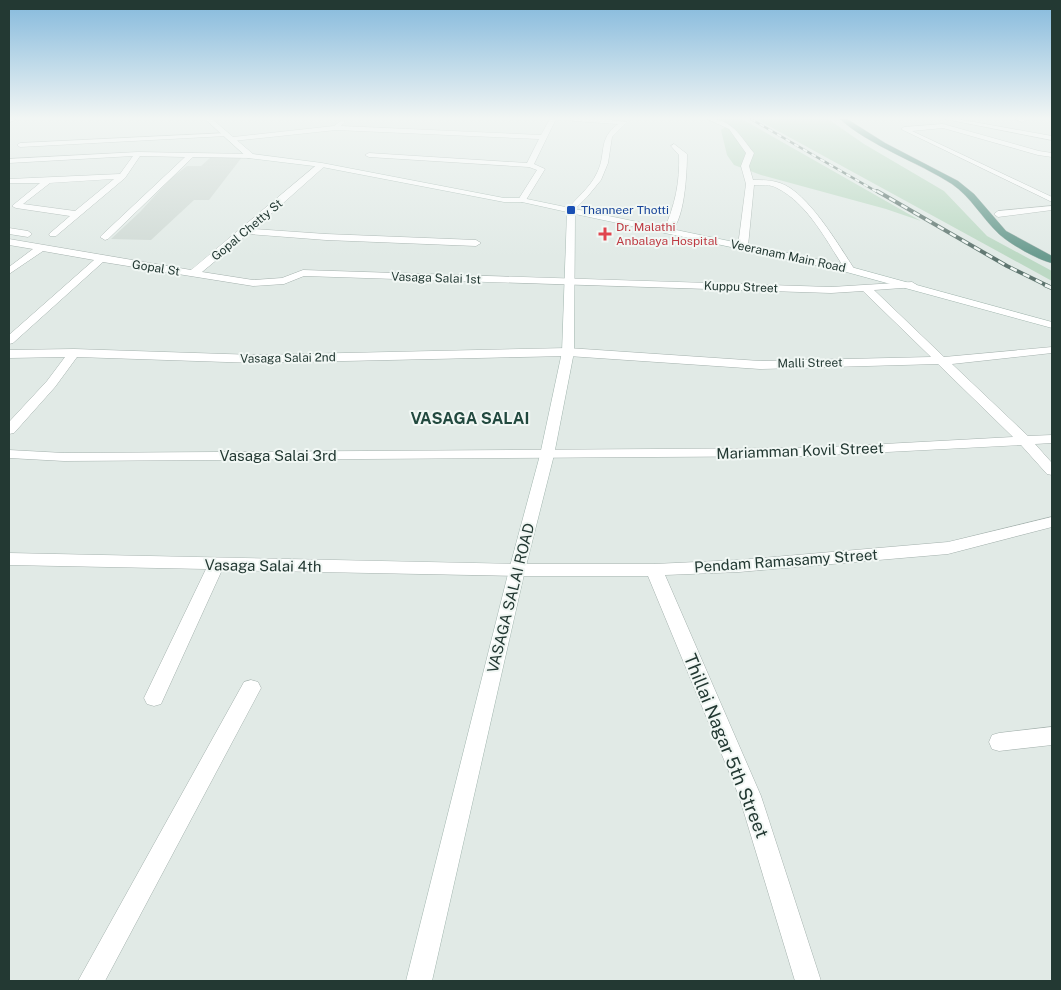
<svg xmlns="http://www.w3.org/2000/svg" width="1061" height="990" viewBox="0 0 1061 990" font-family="'Public Sans',sans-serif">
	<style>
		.built { fill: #d0dad5 }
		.green { fill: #bcd9c4 }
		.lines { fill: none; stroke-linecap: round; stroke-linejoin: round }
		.street-casing { stroke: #a4b1ad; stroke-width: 1 }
		.secondary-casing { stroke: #a1b5ae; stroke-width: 1 }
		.primary-casing { stroke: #bdc4c2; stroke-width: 1 }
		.street { fill: #fff; fill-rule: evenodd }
		.secondary { fill: #fff; fill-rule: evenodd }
		.primary { fill: #6a9b8f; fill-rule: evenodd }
		.rail-far2-casing { stroke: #5e756f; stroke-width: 2.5 }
		.rail-far1-casing { stroke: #5e756f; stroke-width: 4 }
		.rail-casing { stroke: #5e756f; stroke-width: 4.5 }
		.rail-far2 { stroke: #f1f7f4; stroke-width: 2; stroke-dasharray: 5; stroke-linecap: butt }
		.rail-far1 { stroke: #f1f7f4; stroke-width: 2.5; stroke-dasharray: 7; stroke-linecap: butt }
		.rail { stroke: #f1f7f4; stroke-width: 3; stroke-dasharray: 9; stroke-linecap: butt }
		.transit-dot { fill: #1a4fb4; stroke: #f1f7f4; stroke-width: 2 }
		.health-dot { fill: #e0444e; stroke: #f1f7f4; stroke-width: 2 }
		.labels { text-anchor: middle; stroke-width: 4; stroke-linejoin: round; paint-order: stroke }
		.far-transit-label { font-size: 12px; fill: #164399; stroke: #f1f7f4; text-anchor: start }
		.far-health-label { font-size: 12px; fill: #be3a42; stroke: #f1f7f4; text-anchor: start }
		.far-street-label { font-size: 12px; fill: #233933; stroke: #f1f7f4 }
		.street-label { font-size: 15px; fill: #233933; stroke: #f1f7f4 }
		.neighbourhood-label { font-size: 16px; font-weight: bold; fill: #22493f; stroke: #f1f7f4 }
		.near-street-label { font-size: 18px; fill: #233933; stroke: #f1f7f4 }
	</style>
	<rect width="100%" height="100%" fill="#e1eae6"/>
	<path class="built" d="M 211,157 L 242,157 L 209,200 L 194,200 L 151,240 L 111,239 L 140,212 L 170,179 L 187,166 L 201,166 Z"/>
	<path class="green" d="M 713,119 L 742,119 L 921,221 L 886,209 L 761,175 L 734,165 L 727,155 L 721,130 L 729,124 Z
		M 756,119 L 828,119 L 864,144 L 944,191 L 987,236 L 1052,271 L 1052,281 Z"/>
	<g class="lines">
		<defs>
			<path id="street" d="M 9,119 L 16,119 L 9,123 Z
				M 550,119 L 556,119 L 534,164 L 545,169 L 526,200 L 522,202 L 518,200 L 537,170 L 529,167 L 369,157 L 365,155 L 369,153 L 527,163 L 539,139 L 336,130 L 233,141 L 230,139 L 233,137 L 334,126 L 342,120 L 345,122 L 341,126 L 541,135 Z
				M 570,119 L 602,119 L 627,122 L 612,137 L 608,163 L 601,180 L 587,197 L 571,213 L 567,210 C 577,197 590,188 597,173 C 607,153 597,140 618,124 L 573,121 Z
				M 707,119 C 732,118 740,136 754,153 L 749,166 L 753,180 C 762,180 771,180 780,183 C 808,192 839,246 855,270 L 853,272 L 847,272 C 828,244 809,204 777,188 C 770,184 761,185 754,185 L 748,246 L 743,249 L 740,248 L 738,246 L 746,184 L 741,166 L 746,153 L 729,129 Z
				M 945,119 L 957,119 L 1052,136 L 1052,140 Z
				M 1015,119 L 1024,119 L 1025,120 L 1022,122 Z
				M 943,124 L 1039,151 L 1052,153 L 1052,157 L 1038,155 L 943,128 L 912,131 L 1052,197 L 1052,202 L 901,129 L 904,127 Z
				M 228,133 L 228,135 L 226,136 L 20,147 L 17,145 L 20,143 Z
				M 674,144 L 687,154 C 687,170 685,226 668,233 L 664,230 C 675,205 680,182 679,155 L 671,146 Z
				M 138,152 L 251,154 L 255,156 L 251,158 L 193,157 L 108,239 L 105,240 L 100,237 L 102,235 L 185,157 L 140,156 L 125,178 L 56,236 L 50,236 L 49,234 L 70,216 L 16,208 L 12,206 L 40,183 L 9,183 L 9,179 L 120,174 L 133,156 L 9,163 L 9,159 ZM 114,179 L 75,211 L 23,204 L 50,183 Z
				M 319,163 L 326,165 L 254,229 L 326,234 L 476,240 L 481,243 L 476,246 L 326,240 L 248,234 L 202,272 L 253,280 L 282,278 L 303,270 L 831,287 L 912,282 L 917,285 L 916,287 L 874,290 L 944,357 L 1052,347 L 1052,353 L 952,364 L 1028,436 L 1052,435 L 1052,443 L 1035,444 L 1052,463 L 1052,475 L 1047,474 L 1021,445 L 810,456 L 64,461 L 9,458 L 9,450 L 64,453 L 810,448 L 1013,437 L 938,364 L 760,369 L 568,356 L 256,363 L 77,357 L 55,387 L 14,433 L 9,434 L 9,422 L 47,381 L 65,357 L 9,358 L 9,350 L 74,349 L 256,355 L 568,348 L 760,361 L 931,357 L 863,291 L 831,293 L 304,276 L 284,284 L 253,286 L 103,262 L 13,343 L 9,344 L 9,335 L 94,260 L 43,251 L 9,274 L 9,267 L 33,249 L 9,245 L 9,239 L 191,270 Z
				M 1052,206 L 1052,210 L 998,217 L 994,214 L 998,211 Z
				M 9,228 L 28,231 L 32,234 L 28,237 L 9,234 Z
				M 1052,517 L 1052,527 L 948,554 L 739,572 L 665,575 L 761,796 L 821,981 L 795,981 L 739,796 L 648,576 L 517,576 L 222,570 L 161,704 L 154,706 L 147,704 L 144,698 L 206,569 L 9,565 L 9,553 L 517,564 L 654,564 L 739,560 L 948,542 Z
				M 251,680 L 258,682 L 261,688 L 105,981 L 78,981 L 244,682 Z
				M 1052,727 L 1052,745 L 999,751 L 992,749 L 989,742 L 992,735 L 999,733 Z"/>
			<path id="secondary" d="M 205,119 L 212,119 L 253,154 L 322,163 L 504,198 L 522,198 L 840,264 L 1052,322 L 1052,328 L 839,270 L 575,214 L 574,352 L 554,455 L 525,570 L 432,981 L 406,981 L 509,570 L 540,455 L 562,352 L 567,212 L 522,202 L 504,202 L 322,167 L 248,158 Z"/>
			<path id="primary" d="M 840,119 L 847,119 L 885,143 L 958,181 L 974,194 L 1006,231 L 1052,256 L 1052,263 C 1038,260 1010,244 999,234 C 982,218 971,197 952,184 C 918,162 870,146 840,119 Z"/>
		</defs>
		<use href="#street" class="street-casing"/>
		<use href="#secondary" class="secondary-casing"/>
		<use href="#primary" class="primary-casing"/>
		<use href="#street" class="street"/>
		<use href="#secondary" class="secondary"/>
		<use href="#primary" class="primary"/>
		<defs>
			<path id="rail-far2" d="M 751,119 L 879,193"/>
			<path id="rail-far1" d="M 877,191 L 1007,266 L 1048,286"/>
			<path id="rail" d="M 1045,285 L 1052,288"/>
		</defs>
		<use href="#rail-far2" class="rail-far2-casing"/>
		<use href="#rail-far1" class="rail-far1-casing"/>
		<use href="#rail" class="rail-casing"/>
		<use href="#rail-far2" class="rail-far2"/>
		<use href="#rail-far1" class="rail-far1"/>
		<use href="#rail" class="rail"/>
	</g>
	<linearGradient id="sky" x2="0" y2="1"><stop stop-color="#84b9dc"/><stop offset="0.46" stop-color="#f2f6f4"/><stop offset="1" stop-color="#f2f6f4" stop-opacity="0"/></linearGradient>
	<rect width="1061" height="257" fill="url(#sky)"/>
	<rect class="transit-dot" x="566" y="205" width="10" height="10" rx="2.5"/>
	<path class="health-dot" d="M602.5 226.5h5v5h5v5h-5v5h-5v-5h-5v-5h5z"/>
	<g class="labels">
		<g class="far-transit-label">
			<text x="581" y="214">Thanneer Thotti</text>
		</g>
		<g class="far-health-label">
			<text x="616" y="231">Dr. Malathi<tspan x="616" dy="14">Anbalaya Hospital</tspan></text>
		</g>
		<g class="far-street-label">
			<text transform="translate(247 230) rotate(-40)" y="4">Gopal Chetty St</text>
			<text transform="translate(788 256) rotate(12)" y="4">Veeranam Main Road</text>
			<text transform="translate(156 268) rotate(9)" y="4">Gopal St</text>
			<text transform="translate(436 278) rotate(2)" y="4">Vasaga Salai 1st</text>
			<text transform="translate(741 287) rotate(2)" y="4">Kuppu Street</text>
			<text transform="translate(288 358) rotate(-1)" y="4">Vasaga Salai 2nd</text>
			<text transform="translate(810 363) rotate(-1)" y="4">Malli Street</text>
		</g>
		<g class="street-label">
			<text transform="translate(800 451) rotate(-2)" y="5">Mariamman Kovil Street</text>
			<text x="278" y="461">Vasaga Salai 3rd</text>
			<text transform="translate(786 561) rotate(-4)" y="5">Pendam Ramasamy Street</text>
			<text transform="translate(263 566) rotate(1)" y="5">Vasaga Salai 4th</text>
			<text transform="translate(511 598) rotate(-76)" y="5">VASAGA SALAI ROAD</text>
		</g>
		<g class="neighbourhood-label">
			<text x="470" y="424">VASAGA SALAI</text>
		</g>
		<g class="near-street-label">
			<text transform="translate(726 746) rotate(68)" y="6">Thillai Nagar 5th Street</text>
		</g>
	</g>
	<rect width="1061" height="990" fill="none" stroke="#233933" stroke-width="20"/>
</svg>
